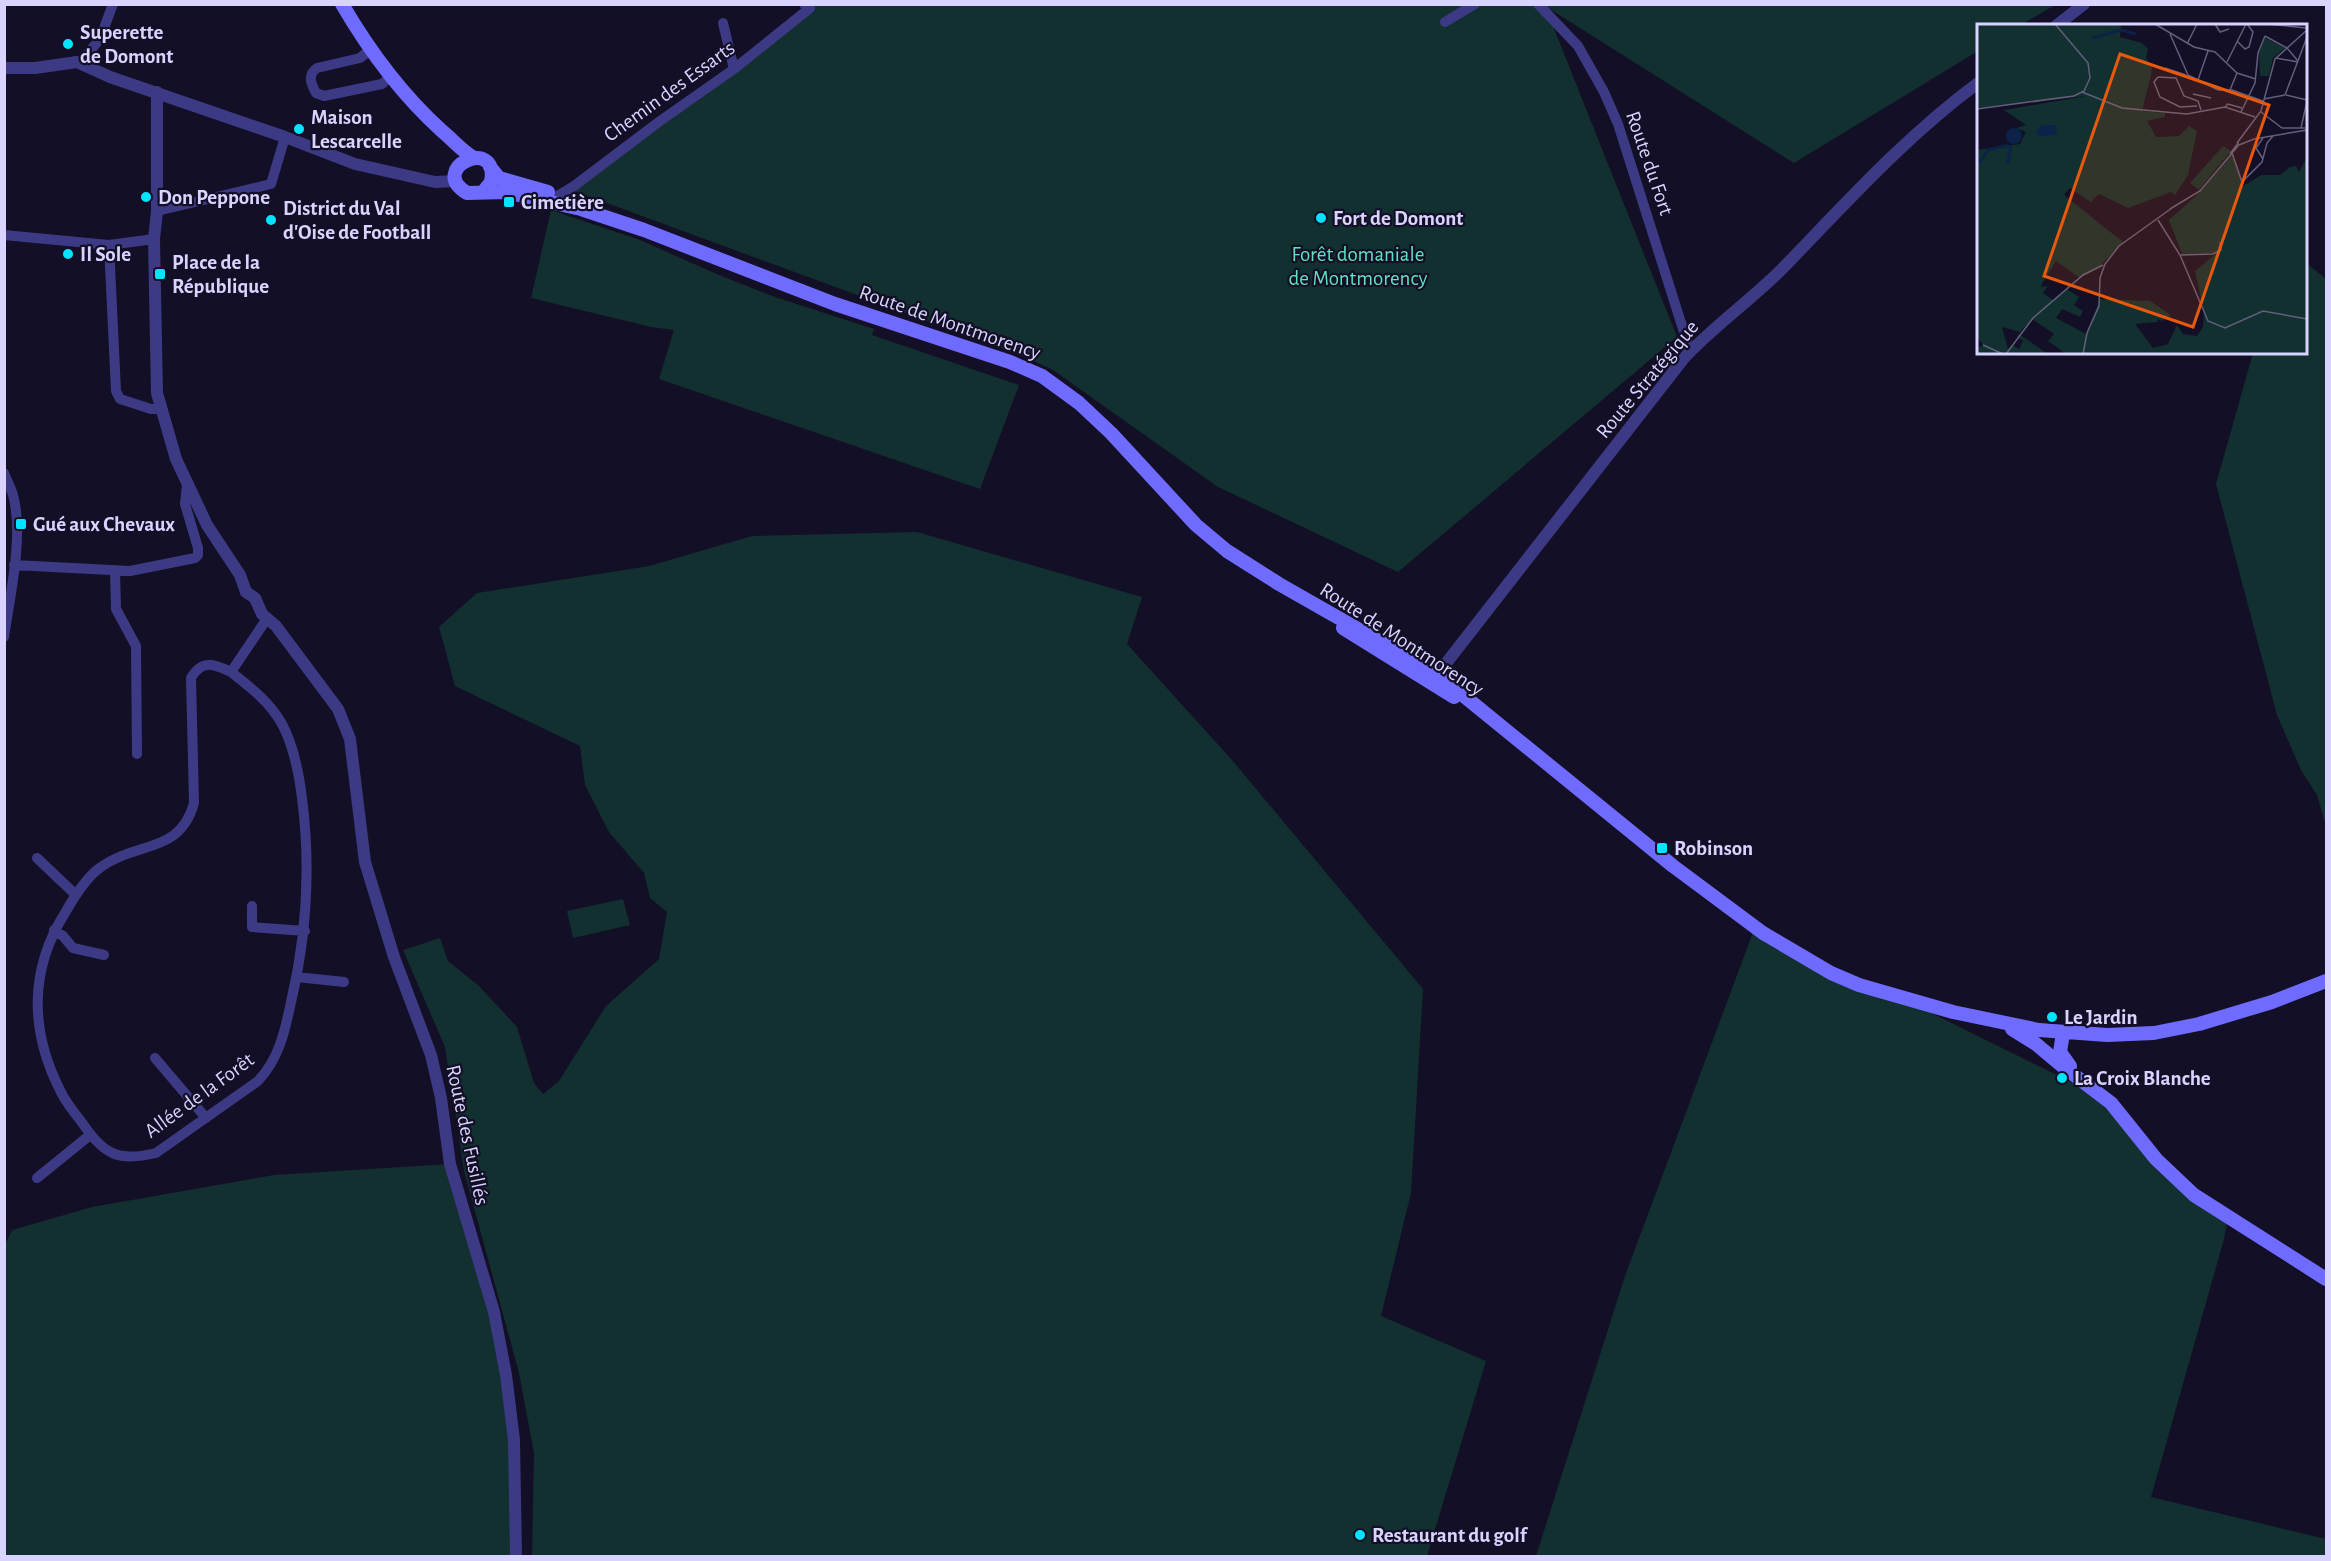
<svg xmlns="http://www.w3.org/2000/svg" width="2331" height="1561" viewBox="0 0 2331 1561" font-family="'Alegreya Sans',sans-serif">
	<style>
		.green { fill: #12302f }
		.lines { fill: none; stroke-linecap: round; stroke-linejoin: round }
		.minor { stroke: #3d3a85; stroke-width: 10 }
		.tertiary { stroke: #3d3a85; stroke-width: 12 }
		.secondary { stroke: #6f6bff; stroke-width: 14 }
		.poi-dot { fill: #00e5ff; stroke: #130f26; stroke-width: 2 }
		.labels { text-anchor: middle; stroke-width: 4.5; stroke-linejoin: round; paint-order: stroke }
		.poi-label { font-size: 21px; font-weight: bold; fill: #d9d4ff; stroke: #130f26; text-anchor: start }
		.street-label { font-size: 21px; fill: #d9d4ff; stroke: #130f26 }
		.park-label { font-size: 21px; fill: #5fe0c0; stroke: #130f26 }
		.inset-river { fill: none; stroke: #0c2248; stroke-width: 3 }
		.inset-road { fill: none; stroke: #625e7d; stroke-width: 1.5 }
		.view { fill: #e8590c; fill-opacity: 0.15; stroke: #e8590c; stroke-width: 3 }
		.inset-edge { fill: none; stroke: #d9d4ff; stroke-width: 3 }
	</style>
	<rect width="100%" height="100%" fill="#130f26"/>
	<path class="green" d="M 816,5 L 2055,5 L 2021,25 L 1978,26 L 1978,51 L 1794,163 L 1545,6 L 1677,337 L 1398,572 L 1218,487 L 1053,370 L 1023,356 L 574,191 Z
		M 551,210 L 640,240 L 719,275 L 775,297 L 874,329 L 872,335 L 1019,385 L 980,489 L 659,379 L 674,330 L 651,327 L 531,298 Z
		M 2306,263 L 2326,279 L 2326,826 L 2317,795 L 2301,770 L 2277,715 L 2216,484 L 2253,353 L 2306,352 Z
		M 917,532 L 1142,597 L 1127,644 L 1232,760 L 1423,989 L 1411,1193 L 1381,1316 L 1486,1361 L 1427,1556 L 532,1556 L 534,1453 L 519,1373 L 464,1171 L 445,1047 L 403,950 L 440,938 L 448,961 L 479,986 L 517,1027 L 534,1083 L 543,1094 L 559,1081 L 606,1006 L 659,959 L 667,912 L 650,898 L 644,873 L 609,832 L 585,785 L 580,746 L 455,686 L 439,627 L 477,593 L 649,566 L 752,536 Z
		M 623,899 L 630,925 L 573,938 L 567,911 Z
		M 1755,927 L 1831,973 L 1903,999 L 2091,1092 L 2182,1186 L 2228,1218 L 2224,1239 L 2151,1497 L 2326,1539 L 2326,1556 L 1536,1556 L 1625,1276 Z
		M 450,1164 L 506,1375 L 516,1556 L 5,1556 L 4,1247 L 12,1230 L 92,1207 L 274,1175 Z"/>
	<g class="lines">
		<path class="minor" d="M 1538,4 L 1578,46 L 1604,92 L 1618,124 L 1690,351
			M 1445,22 L 1475,4
			M 723,23 L 734,69
			M 370,50 L 360,58 L 317,68 C 307,75 311,84 316,93 L 324,96 L 382,84 L 390,77
			M 83,64 L 88,53 L 100,39 L 113,4
			M 549,201 L 574,186 L 660,121 L 734,69 L 810,8 L 804,4
			M 157,211 L 271,184 L 285,137
			M 4,235 L 109,245 L 154,239
			M 109,245 L 116,391 L 120,399 L 151,409 L 161,409
			M 4,473 C 7,481 11,488 13,495 C 24,535 10,596 4,637
			M 14,565 L 130,571 L 195,558 L 198,555 L 198,548 L 185,504 L 187,485
			M 115,571 L 116,609 L 136,646 L 137,754
			M 231,672 C 250,687 270,702 282,724 C 294,746 299,774 302,798 C 311,868 307,934 291,1002 C 285,1031 279,1059 258,1081 L 156,1153 C 119,1162 104,1155 83,1124 C 75,1113 65,1102 60,1090 C 30,1031 29,970 65,913 C 74,897 86,877 101,867 C 138,841 180,854 194,803 L 191,678 C 202,659 214,664 231,672 L 266,620
			M 37,858 L 76,895
			M 252,906 L 252,927 L 305,931
			M 54,930 L 63,936 L 73,948 L 104,955
			M 297,977 L 344,982
			M 155,1058 L 206,1118
			M 37,1178 L 90,1135"/>
		<path class="tertiary" d="M 2056,26 L 2084,4
			M 4,68 L 35,68 L 77,62 L 110,77 L 285,137 L 355,164 L 435,182 L 456,181
			M 157,92 L 157,211 L 154,239 L 157,393 L 176,459 L 207,525 L 240,575 L 246,592 L 255,598 L 262,614 L 276,626 L 338,709 L 350,739 L 365,862 L 394,957 L 431,1055 L 441,1098 L 450,1164 L 494,1312 L 506,1375 L 514,1440 L 516,1556
			M 1433,680 L 1684,358 C 1714,326 1751,300 1782,269 C 1845,204 1905,137 1978,83"/>
		<path class="secondary" d="M 342,4 C 370,52 401,94 442,131 C 453,140 462,151 474,158
			M 490,167 L 499,178 L 548,192
			M 483,192 L 491,182 C 500,135 426,168 467,193 L 506,192 L 581,209 L 644,230 L 835,304 L 1010,362 L 1042,376 L 1079,403 L 1111,433 L 1196,525 L 1227,551 L 1279,584 L 1437,674 L 1673,866 L 1763,933 L 1831,973 L 1859,985 L 1953,1012 L 2039,1030 L 2107,1035 L 2154,1033 L 2199,1024 L 2272,1002 L 2326,981
			M 1343,628 L 1454,697
			M 2012,1029 L 2036,1044 L 2061,1065 L 2111,1103 L 2156,1159 L 2194,1195 L 2326,1279
			M 2063,1033 L 2060,1052 L 2070,1066"/>
	</g>
	<g class="poi-dot">
		<circle cx="68" cy="44" r="6"/>
		<circle cx="299" cy="129" r="6"/>
		<circle cx="146" cy="197" r="6"/>
		<rect x="503" y="196" width="12" height="12" rx="3"/>
		<circle cx="1321" cy="218" r="6"/>
		<circle cx="271" cy="220" r="6"/>
		<circle cx="68" cy="254" r="6"/>
		<rect x="154" y="268" width="12" height="12" rx="3"/>
		<rect x="15" y="518" width="12" height="12" rx="3"/>
		<rect x="1656" y="842" width="12" height="12" rx="3"/>
		<circle cx="2052" cy="1017" r="6"/>
		<circle cx="2062" cy="1078" r="6"/>
		<circle cx="1360" cy="1535" r="6"/>
	</g>
	<g class="labels">
		<g class="poi-label">
			<text x="80" y="39">Superette<tspan x="80" dy="24">de Domont</tspan></text>
			<text x="311" y="124">Maison<tspan x="311" dy="24">Lescarcelle</tspan></text>
			<text x="158" y="204">Don Peppone</text>
			<text x="521" y="209">Cimetière</text>
			<text x="283" y="215">District du Val<tspan x="283" dy="24">d'Oise de Football</tspan></text>
			<text x="1333" y="225">Fort de Domont</text>
			<text x="80" y="261">Il Sole</text>
			<text x="172" y="269">Place de la<tspan x="172" dy="24">République</tspan></text>
			<text x="33" y="531">Gué aux Chevaux</text>
			<text x="1674" y="855">Robinson</text>
			<text x="2064" y="1024">Le Jardin</text>
			<text x="2074" y="1085">La Croix Blanche</text>
			<text x="1372" y="1542">Restaurant du golf</text>
		</g>
		<g class="street-label">
			<text transform="translate(669 91) rotate(-36)" y="7">Chemin des Essarts</text>
			<text transform="translate(1650 163) rotate(71)" y="7">Route du Fort</text>
			<text transform="translate(950 322) rotate(19)" y="7">Route de Montmorency</text>
			<text transform="translate(1647 379) rotate(-50)" y="7">Route Stratégique</text>
			<text transform="translate(1402 639) rotate(33)" y="7">Route de Montmorency</text>
			<text transform="translate(199 1095) rotate(-36)" y="7">Allée de la Forêt</text>
			<text transform="translate(468 1135) rotate(78)" y="7">Route des Fusillés</text>
		</g>
		<g class="park-label">
			<text x="1358" y="261">Forêt domaniale<tspan x="1358" dy="24">de Montmorency</tspan></text>
		</g>
	</g>
	<g transform="translate(1977 24)">
		<rect width="330" height="330" fill="#130f26"/>
		<path d="M 0,0 L 144,0 L 143,13 L 165,19 L 171,25 L 169,34 L 175,42 L 174,51 L 165,87 L 188,89 L 188,93 L 170,97 L 179,113 L 202,112 L 212,102 L 220,107 L 211,151 L 198,171 L 194,168 L 151,184 L 122,170 L 114,178 L 93,164 L 87,171 L 146,218 L 120,245 L 103,254 L 79,237 L 66,258 L 64,263 L 71,262 L 66,269 L 76,276 L 90,265 L 102,273 L 97,281 L 106,287 L 103,293 L 85,285 L 79,294 L 109,310 L 123,275 L 173,277 L 194,291 L 185,297 L 180,295 L 181,298 L 158,300 L 176,324 L 191,320 L 200,301 L 206,310 L 220,312 L 226,303 L 227,289 L 218,247 L 240,229 L 205,230 L 192,196 L 222,169 L 255,130 L 266,162 L 284,151 L 303,151 L 313,143 L 319,142 L 322,148 L 330,133 L 330,330 L 89,330 L 71,317 L 77,310 L 55,295 L 43,308 L 25,303 L 31,325 L 35,321 L 42,325 L 46,317 L 40,313 L 42,310 L 71,330 L 0,330 L 0,324 L 6,321 L 0,313 L 0,126 L 43,120 L 49,108 L 39,104 L 49,101 L 27,86 L 109,72 L 0,84 ZM 288,14 L 308,24 L 296,34 L 292,52 L 283,52 L 282,29 ZM 246,122 L 254,127 L 222,166 L 213,159 Z" fill="#12302f"/>
		<path d="M 65,101 L 79,101 L 80,110 L 62,113 L 59,108 ZM29 112a8 8 0 1 1 16 0a8 8 0 1 1-16 0Z" fill="#0c2248"/>
		<path class="inset-river" d="M 115,14 L 144,6 L 159,10M 3,138 L 11,126 L 32,121M 31,140 L 34,121"/>
		<path class="inset-road" d="M 178,0 L 217,23 L 238,28 L 260,49 L 279,55M 238,0 L 243,8 L 252,5M 290,0 L 330,4M 193,10 L 211,51 L 241,66 L 255,66 L 286,77M 288,12 L 310,24 L 321,37M 260,17 L 268,25 L 272,23 L 276,8 L 270,0M 210,20 L 220,0M 299,34 L 321,38M 250,38 L 269,0M 188,44 L 209,51M 181,53 L 199,54 L 207,72 L 221,77 L 224,86M 181,53 L 177,58 L 183,73 L 203,83 L 220,82M 221,56 L 231,27M 253,66 L 260,49M 105,68 L 145,84 L 210,90 L 248,83 L 278,93M 216,70 L 234,74M 308,71 L 330,13M 309,71 L 330,76M 287,75 L 308,71M 248,83 L 251,80 L 265,84M 0,85 L 97,72 L 107,67 L 113,54 L 111,39 L 78,0M 264,88 L 278,59 L 281,29 L 288,12M 284,88 L 305,104 L 328,104M 324,104 L 330,77M 286,114 L 279,124 L 286,135M 260,119 L 284,87 L 298,35 L 330,6M 262,121 L 277,115 L 330,106M 255,129 L 265,158 L 285,138 L 290,119 L 296,112M 193,185 L 223,167 L 261,122 L 261,119 L 253,130M 181,196 L 203,231 L 231,297 L 248,304 L 286,287 L 330,295M 204,231 L 236,230 L 244,226 L 243,218M 6,321 L 26,330M 29,330 L 56,294 L 106,251 L 126,241M 106,330 L 110,309 L 122,282 L 123,254 L 128,240 L 142,222 L 195,184"/>
		<path class="view" d="M 143,30 L 292,81 L 216,303 L 67,252 Z"/>
		<rect width="330" height="330" class="inset-edge"/>
	</g>
	<rect width="2331" height="1561" fill="none" stroke="#d9d4ff" stroke-width="12"/>
</svg>
